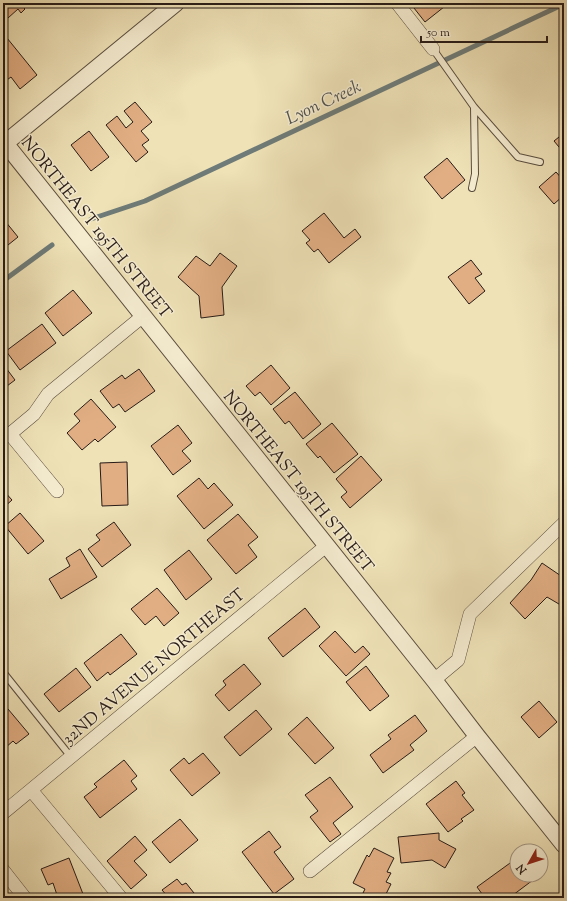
<svg xmlns="http://www.w3.org/2000/svg" width="567" height="901" viewBox="0 0 567 901" font-family="'Sorts Mill Goudy',serif">
	<style>
		.lines { fill: none; stroke-linecap: round; stroke-linejoin: round }
		.stream { stroke: #6e7b78; stroke-width: 5 }
		.building { fill: #e1ae83; stroke: #271b17 }
		.service-casing { stroke: #594d3f; stroke-width: 8 }
		.minor-casing { stroke: #594d3f; stroke-width: 14 }
		.tertiary-casing { stroke: #594d3f; stroke-width: 18 }
		.service { stroke: #f5ecd0; stroke-width: 6 }
		.minor { stroke: #f5ecd0; stroke-width: 13 }
		.tertiary { stroke: #f5ecd0; stroke-width: 16 }
		.labels { text-anchor: middle; stroke-width: 3; stroke-linejoin: round; paint-order: stroke }
		.street-label { font-size: 17px; fill: #271b17; stroke: #f5ecd0 }
		.water-label { font-size: 18px; font-style: italic; fill: #515350; stroke: #f5ecd0 }
	</style>
	<rect width="100%" height="100%" fill="#efe2b7"/>
	<filter id="stains"><feTurbulence type="fractalNoise" baseFrequency=".005" numOctaves="4"/><feColorMatrix values="0 0 0 0 .2 0 0 0 0 .09 0 0 0 0 .02 0 0 0 .5 -.17"/></filter>
	<radialGradient id="worn" r=".72"><stop offset=".6" stop-color="#630" stop-opacity="0"/><stop offset="1" stop-color="#630" stop-opacity=".3"/></radialGradient>
	<g class="lines">
		<path class="stream" d="M 91,219 L 145,201 L 564,4
			M 3,281 L 52,245"/>
	</g>
	<path class="building" d="M 3,3 L 26,3 L 22,6 L 25,9 L 21,13 L 18,9 L 8,18 L 3,13 Z
		M 410,3 L 449,3 L 425,22 Z
		M 7,38 L 37,75 L 20,89 L 11,77 L 4,82 L 3,81 L 3,41 Z
		M 135,102 L 152,122 L 141,131 L 149,140 L 142,145 L 148,152 L 136,162 L 106,125 L 117,116 L 126,128 L 133,122 L 124,111 Z
		M 89,131 L 109,157 L 91,171 L 71,145 Z
		M 564,133 L 564,153 L 554,141 Z
		M 447,158 L 465,180 L 442,199 L 424,177 Z
		M 556,172 L 564,181 L 564,195 L 554,204 L 539,187 Z
		M 324,213 L 344,238 L 355,229 L 361,237 L 329,263 L 318,249 L 314,252 L 306,243 L 310,240 L 302,231 Z
		M 5,221 L 18,237 L 3,249 L 3,222 Z
		M 220,253 L 237,266 L 222,287 L 224,315 L 201,318 L 199,296 L 178,277 L 196,256 L 210,266 Z
		M 471,260 L 482,274 L 475,278 L 485,291 L 469,304 L 448,277 Z
		M 73,290 L 92,313 L 63,336 L 45,313 Z
		M 42,324 L 56,343 L 20,370 L 6,351 Z
		M 3,364 L 15,380 L 3,389 Z
		M 271,365 L 290,388 L 271,405 L 260,392 L 255,396 L 246,386 Z
		M 139,369 L 155,391 L 125,412 L 119,404 L 113,408 L 100,391 L 122,375 L 125,379 Z
		M 295,392 L 321,424 L 303,439 L 289,421 L 285,424 L 273,409 Z
		M 91,399 L 116,427 L 98,442 L 95,439 L 82,450 L 67,433 L 80,421 L 74,414 Z
		M 332,423 L 358,454 L 334,473 L 320,456 L 318,458 L 306,444 Z
		M 178,425 L 192,443 L 182,451 L 191,461 L 173,475 L 151,446 Z
		M 361,456 L 382,480 L 350,508 L 341,497 L 347,492 L 336,479 Z
		M 127,462 L 128,505 L 102,506 L 100,463 Z
		M 199,478 L 208,489 L 214,483 L 233,505 L 204,529 L 177,496 Z
		M 3,490 L 12,500 L 3,508 Z
		M 20,513 L 44,541 L 28,554 L 5,526 Z
		M 238,514 L 258,537 L 248,545 L 257,557 L 236,574 L 207,540 Z
		M 114,522 L 131,545 L 102,567 L 88,549 L 100,540 L 96,535 Z
		M 80,549 L 97,577 L 61,599 L 49,579 L 70,566 L 66,558 Z
		M 189,550 L 212,579 L 186,600 L 164,570 Z
		M 542,563 L 564,578 L 564,607 L 547,597 L 525,619 L 510,603 L 531,580 Z
		M 3,588 L 7,590 L 3,596 Z
		M 157,588 L 179,613 L 164,626 L 156,616 L 145,625 L 131,609 Z
		M 305,608 L 320,627 L 283,657 L 268,638 Z
		M 335,631 L 355,653 L 363,646 L 370,654 L 346,676 L 319,646 Z
		M 121,634 L 137,654 L 110,675 L 108,672 L 97,681 L 84,663 Z
		M 244,664 L 261,684 L 229,711 L 215,695 L 226,685 L 223,681 Z
		M 366,666 L 389,696 L 370,711 L 346,682 Z
		M 76,668 L 91,687 L 59,712 L 44,694 Z
		M 539,701 L 557,722 L 539,738 L 521,717 Z
		M 8,709 L 29,734 L 16,744 L 13,741 L 5,748 L 3,745 L 3,713 Z
		M 256,710 L 272,729 L 240,756 L 224,737 Z
		M 415,715 L 427,731 L 410,745 L 414,750 L 383,773 L 370,755 L 391,739 L 388,735 Z
		M 307,717 L 334,748 L 315,764 L 288,734 Z
		M 203,753 L 220,773 L 192,796 L 170,770 L 184,758 L 189,764 Z
		M 124,760 L 137,776 L 131,781 L 137,789 L 100,818 L 84,797 L 97,787 L 94,784 Z
		M 330,777 L 353,807 L 333,823 L 341,834 L 330,842 L 310,817 L 318,811 L 305,795 Z
		M 456,781 L 465,793 L 462,795 L 474,810 L 461,819 L 463,821 L 448,832 L 426,804 Z
		M 180,819 L 198,840 L 170,863 L 152,842 Z
		M 269,831 L 281,847 L 274,852 L 294,879 L 274,894 L 242,852 Z
		M 439,833 L 439,840 L 456,849 L 445,868 L 432,860 L 401,863 L 398,837 Z
		M 135,836 L 147,850 L 134,861 L 147,875 L 131,889 L 107,861 Z
		M 374,848 L 394,858 L 387,872 L 391,873 L 386,882 L 391,884 L 384,898 L 373,898 L 363,893 L 365,889 L 353,883 L 367,855 L 369,857 Z
		M 69,858 L 83,894 L 72,898 L 58,898 L 53,883 L 48,885 L 41,869 Z
		M 517,858 L 517,875 L 529,875 L 533,880 L 509,898 L 485,898 L 477,887 Z
		M 177,879 L 182,885 L 186,883 L 198,898 L 167,898 L 168,897 L 162,890 Z"/>
	<g class="lines">
		<defs>
			<path id="service" d="M 433,49 L 474,107 L 518,157 L 540,162
				M 472,188 L 475,174 L 474,107
				M 3,672 L 71,757"/>
			<path id="minor" d="M 397,3 L 433,49
				M 57,491 L 10,434 L 34,414 L 48,394 L 143,316
				M 434,680 L 458,660 L 470,614 L 564,523
				M 31,790 L 121,898
				M 3,813 L 326,546
				M 3,870 L 25,898
				M 310,871 L 477,736"/>
			<path id="tertiary" d="M 5,143 L 434,680 L 477,736 L 564,845
				M 3,145 L 176,3"/>
		</defs>
		<use href="#service" class="service-casing"/>
		<use href="#minor" class="minor-casing"/>
		<use href="#tertiary" class="tertiary-casing"/>
		<use href="#service" class="service"/>
		<use href="#minor" class="minor"/>
		<use href="#tertiary" class="tertiary"/>
	</g>
	<g class="labels">
		<g class="street-label">
			<text transform="translate(97 227) rotate(51)" y="6">NORTHEAST 195TH STREET</text>
			<text transform="translate(299 481) rotate(51)" y="6">NORTHEAST 195TH STREET</text>
			<text transform="translate(153 666) rotate(-40)" y="6">32ND AVENUE NORTHEAST</text>
		</g>
		<g class="water-label">
			<text transform="translate(323 102) rotate(-25)" y="6">Lyon Creek</text>
		</g>
	</g>
	<rect width="567" height="901" fill="none" stroke="#efe2b7" stroke-width="16"/>
	<rect x="4" y="4" width="559" height="893" fill="none" stroke="#271b17" stroke-width="2"/>
	<rect x="8" y="8" width="551" height="885" fill="none" stroke="#271b17"/>
	<g transform="translate(529 863) rotate(231)"><circle r="19" fill="#f5ecd0" stroke="#a39886"/>
	<path d="M0-3L7 15L0 10L-7 15Z" fill="#8f2418"/>
	<text y="-6" font-size="11" font-weight="bold" text-anchor="middle" fill="#271b17">N</text>
	</g>
	<path d="M421 36v6h126v-6" fill="none" stroke="#271b17" stroke-width="2"/>
	<text x="427" y="36" font-size="12" fill="#271b17" stroke="#f5ecd0" stroke-width="3" paint-order="stroke">50 m</text>
	<rect width="100%" height="100%" filter="url(#stains)"/>
	<rect width="100%" height="100%" fill="url(#worn)"/>
</svg>
